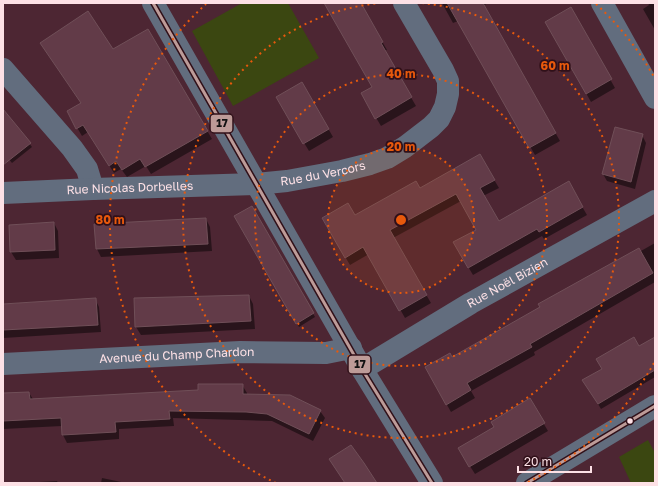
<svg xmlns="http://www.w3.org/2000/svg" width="658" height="486" viewBox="0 0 658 486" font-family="'Golos Text',sans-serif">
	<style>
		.green { fill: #3b4711 }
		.shadow { fill: #0007 }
		.building { fill: #623b48; stroke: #704f58 }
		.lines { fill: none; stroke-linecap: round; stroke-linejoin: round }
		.minor { stroke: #626d7e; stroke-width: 22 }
		.bus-1-casing { stroke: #301019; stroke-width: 6 }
		.bus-1 { stroke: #bd9b98; stroke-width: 3 }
		.ring { fill: none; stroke: #e8590c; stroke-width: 2; stroke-dasharray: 2 4 }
		.bus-dot { fill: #fde1e6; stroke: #301019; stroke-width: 1.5 }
		.labels { text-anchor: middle; stroke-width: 3.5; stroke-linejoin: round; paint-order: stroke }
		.street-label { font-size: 12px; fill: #fde1e6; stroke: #301019 }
		.centre { fill: #e8590c; stroke: #301019; stroke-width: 2 }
		.ring-label { font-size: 12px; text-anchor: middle; font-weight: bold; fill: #e8590c; stroke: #301019; stroke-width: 3.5; stroke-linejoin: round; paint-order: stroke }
		.line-badge { stroke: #301019; stroke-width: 1.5 }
		.pale-badge-label { font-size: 11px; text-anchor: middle; font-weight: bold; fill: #111 }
	</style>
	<rect width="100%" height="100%" fill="#4d2633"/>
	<path class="green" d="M 242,3 L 288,3 L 319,58 L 233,106 L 192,31 Z
		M 648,440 L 655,453 L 655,483 L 631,483 L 619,457 Z"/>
	<path class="shadow" d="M 325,3 L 360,3 L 387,50 L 384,51 L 416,106 L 381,126 L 362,94 L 373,87 Z
		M 442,3 L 488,3 L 483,6 L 560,141 L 535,155 L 458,21 L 453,23 Z
		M 648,3 L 655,3 L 655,30 L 643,9 L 649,5 Z
		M 570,8 L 615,88 L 591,102 L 546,22 Z
		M 148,30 L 212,139 L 151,174 L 146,166 L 127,177 L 121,169 L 114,173 L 88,132 L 82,136 L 68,112 L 82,104 L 41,43 L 113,50 Z
		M 302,83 L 333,137 L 309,151 L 277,98 Z
		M 3,110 L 32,147 L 12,163 L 3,152 Z
		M 642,135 L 646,143 L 635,189 L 607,181 L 603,174 Z
		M 480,156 L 499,188 L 483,196 L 499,222 L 570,186 L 587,215 L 544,239 L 542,236 L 473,275 L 454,243 L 478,230 L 461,201 L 393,238 L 431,303 L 405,318 L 369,254 L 350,265 L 323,219 L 355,217 L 419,189 Z
		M 251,207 L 315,317 L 299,327 L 235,217 Z
		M 206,219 L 210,227 L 212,251 L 101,257 L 97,249 L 95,225 Z
		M 54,223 L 58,231 L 59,258 L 16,260 L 11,252 L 10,226 Z
		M 655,243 L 655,282 L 534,352 L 535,355 L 471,391 L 475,398 L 451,412 L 426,368 L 452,358 Z
		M 249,296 L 253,304 L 255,329 L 141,335 L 136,327 Z
		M 95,299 L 99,307 L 101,332 L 3,338 L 3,304 Z
		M 655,338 L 655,377 L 601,409 L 584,380 Z
		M 242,385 L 247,393 L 247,395 L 320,411 L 325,418 L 313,441 L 272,421 L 173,418 L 174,426 L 119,429 L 119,439 L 67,443 L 63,435 L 62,426 L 3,429 L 3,394 L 29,393 L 33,399 L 199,391 Z
		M 529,399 L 548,431 L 475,474 L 459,449 L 495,427 Z
		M 102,478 L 126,483 L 101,483 Z
		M 57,481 L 58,483 L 21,483 Z"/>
	<path class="building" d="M 324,3 L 361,3 L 383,42 L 381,43 L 412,97 L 375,119 L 361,93 L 372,87 Z
		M 447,3 L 483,3 L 556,133 L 529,148 Z
		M 571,7 L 612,79 L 586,94 L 545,22 Z
		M 88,11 L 113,49 L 148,29 L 208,131 L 145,167 L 140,159 L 122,170 L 116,161 L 109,166 L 83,125 L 76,129 L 67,111 L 81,103 L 40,43 Z
		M 302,82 L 329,129 L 303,144 L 276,97 Z
		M 3,109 L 31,143 L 3,165 Z
		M 615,127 L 643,134 L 631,182 L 602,174 Z
		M 480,154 L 495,180 L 480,188 L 499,221 L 569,181 L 583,207 L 539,232 L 537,229 L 468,268 L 453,242 L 476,230 L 456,194 L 390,230 L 427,295 L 399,311 L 363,247 L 345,258 L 322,218 L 348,203 L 355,215 L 416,181 L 420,188 Z
		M 252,206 L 314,313 L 296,324 L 234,216 Z
		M 206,218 L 208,244 L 96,249 L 94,224 Z
		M 54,222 L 55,250 L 10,252 L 9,225 Z
		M 639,248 L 653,273 L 530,344 L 532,347 L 467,383 L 471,390 L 446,405 L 425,367 L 450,353 L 452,357 L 540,307 L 538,304 Z
		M 249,295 L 251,321 L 135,327 L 134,298 Z
		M 96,298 L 98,325 L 3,330 L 3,304 Z
		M 634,337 L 639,346 L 655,337 L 655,370 L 598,404 L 582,380 L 602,369 L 596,359 Z
		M 198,384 L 243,384 L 243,394 L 290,395 L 321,410 L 309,434 L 267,414 L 246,412 L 169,411 L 170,419 L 115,422 L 116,432 L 62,435 L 61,418 L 3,421 L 3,393 L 29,392 L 30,399 L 198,390 Z
		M 530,398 L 545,423 L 469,467 L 458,448 L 494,427 L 491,422 Z
		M 351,445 L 364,463 L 377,483 L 345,483 L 329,459 Z"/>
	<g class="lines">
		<g class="minor">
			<path d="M 153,3 L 362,369 L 432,483"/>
			<path d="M 602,3 L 655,98"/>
			<path d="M 3,69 L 72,148 L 87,169 L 93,189"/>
			<path id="s1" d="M 3,193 L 93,189 L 256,184 L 287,181 L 342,171 L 370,164 L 387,158 L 405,147 L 431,127 L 439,119 L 445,107 L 448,94 L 448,81 L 443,70 L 404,3"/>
			<path id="s2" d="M 3,364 L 240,352 L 326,353 L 351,348"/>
			<path id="s3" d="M 362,369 L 471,303 L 655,201"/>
			<path d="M 527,483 L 655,406"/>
		</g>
		<defs>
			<path id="bus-1" d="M 153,3 L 362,369 L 432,483
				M 527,483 L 655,406"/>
		</defs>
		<use href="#bus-1" class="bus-1-casing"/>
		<use href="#bus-1" class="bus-1"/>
	</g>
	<circle cx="401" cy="220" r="73" fill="#e8590c" fill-opacity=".12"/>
	<g class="ring">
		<circle cx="401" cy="220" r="73"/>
		<circle cx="401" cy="220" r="146"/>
		<path d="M422 3A218 218 0 1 1 380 3"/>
		<path d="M654 363A291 291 0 0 1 526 483M276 483A291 291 0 0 1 206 4M596 4A291 291 0 0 1 654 77"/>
	</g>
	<circle class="bus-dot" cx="630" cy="421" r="3.5"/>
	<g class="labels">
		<g class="street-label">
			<text dy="4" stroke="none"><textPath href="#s1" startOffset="321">Rue du Vercors</textPath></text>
			<text dy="4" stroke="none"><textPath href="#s1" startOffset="127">Rue Nicolas Dorbelles</textPath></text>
			<text dy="4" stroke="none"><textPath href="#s3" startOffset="169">Rue Noël Bizien</textPath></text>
			<text dy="4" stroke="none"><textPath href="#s2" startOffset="174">Avenue du Champ Chardon</textPath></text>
		</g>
	</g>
	<circle cx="401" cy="220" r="6" class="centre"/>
	<g class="ring-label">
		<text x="555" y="70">60 m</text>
		<text x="401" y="78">40 m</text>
		<text x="401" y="151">20 m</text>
		<text x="110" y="224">80 m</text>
	</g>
	<g class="line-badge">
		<rect x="210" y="114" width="23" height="19" rx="4" fill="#bd9b98"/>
		<rect x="348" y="355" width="23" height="19" rx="4" fill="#bd9b98"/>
	</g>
	<g class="pale-badge-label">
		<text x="222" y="127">17</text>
		<text x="360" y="368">17</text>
	</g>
	<rect width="658" height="486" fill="none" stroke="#fde1e6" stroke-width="8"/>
	<path d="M518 466v6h73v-6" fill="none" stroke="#fde1e6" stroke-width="2"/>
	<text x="524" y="466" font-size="12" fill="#fde1e6" stroke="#301019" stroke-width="3" paint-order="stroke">20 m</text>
</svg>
